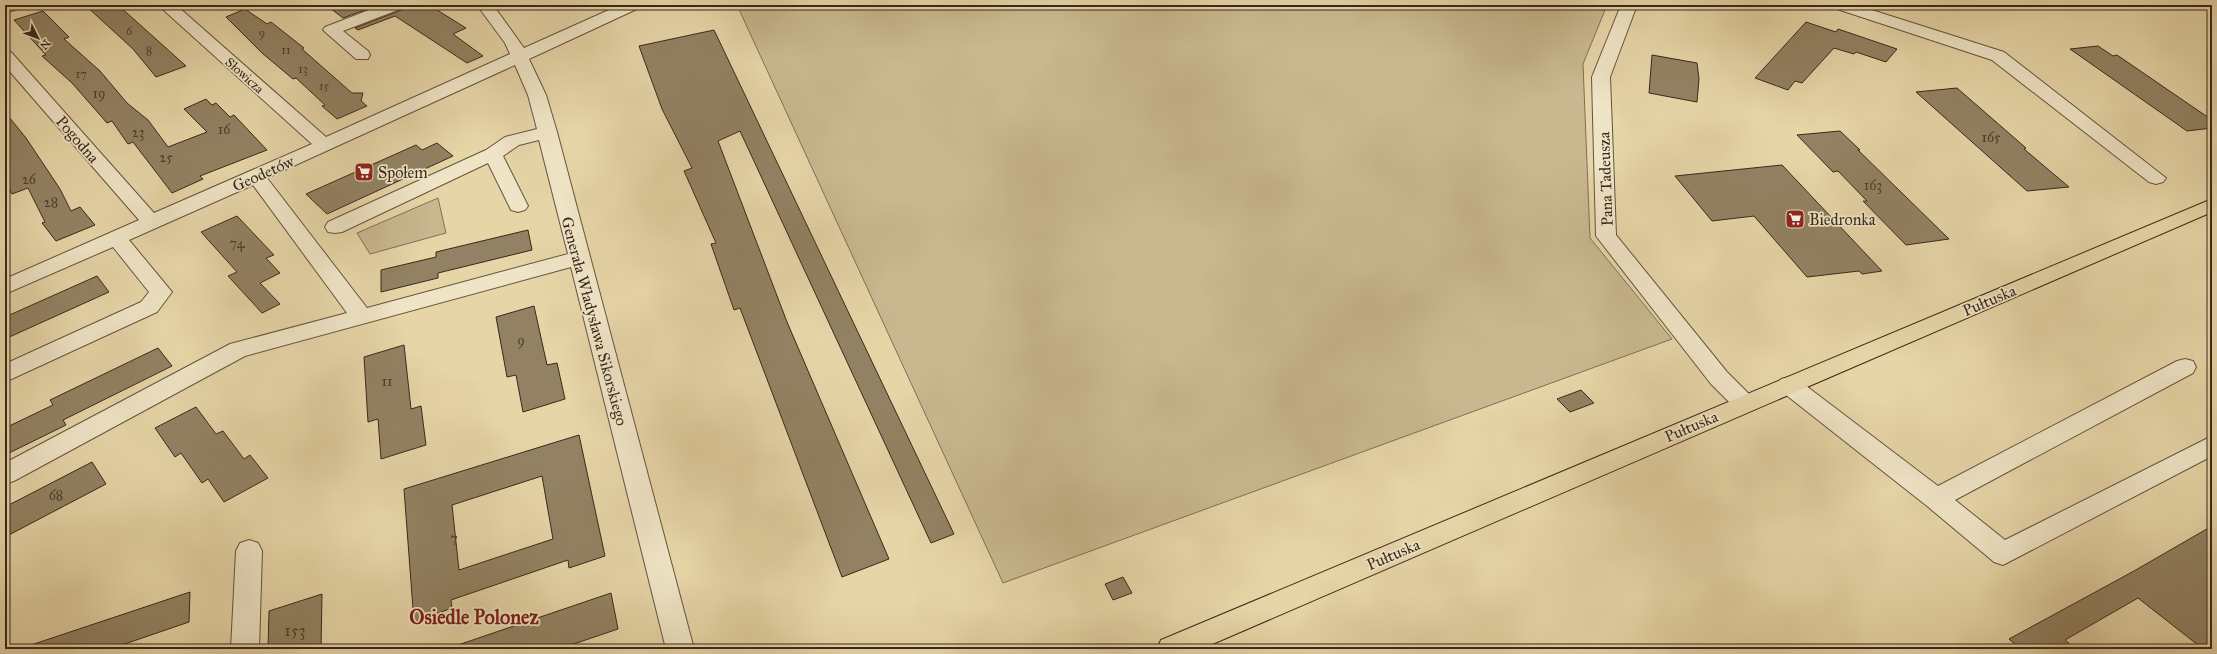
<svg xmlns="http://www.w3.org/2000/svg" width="2217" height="654" viewBox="0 0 2217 654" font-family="'IM FELL Great Primer',serif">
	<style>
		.green { fill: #c8b88f; stroke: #807054 }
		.building { fill: #928263; stroke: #38291a; fill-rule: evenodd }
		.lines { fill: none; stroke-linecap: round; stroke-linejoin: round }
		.minor-casing { stroke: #64543d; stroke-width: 2 }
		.major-casing { stroke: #38291a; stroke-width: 2 }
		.minor { fill: #efe4c6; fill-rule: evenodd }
		.major { fill: #e6d5a7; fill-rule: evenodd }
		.labels { text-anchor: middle; stroke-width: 3.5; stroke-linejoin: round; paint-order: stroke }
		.far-number-label { font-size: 12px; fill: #4e3f2c }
		.far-street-label { font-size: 13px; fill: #38291a; stroke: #efe4c6 }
		.number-label { font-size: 14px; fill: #4e3f2c }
		.street-label { font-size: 16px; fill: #38291a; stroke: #efe4c6 }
		.poi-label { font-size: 16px; fill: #38291a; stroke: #efe4c6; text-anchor: start }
		.near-number-label { font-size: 17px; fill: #4e3f2c }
		.near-neighbourhood-label { font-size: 20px; font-weight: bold; fill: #7a1f14; stroke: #efe4c6 }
	</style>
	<rect width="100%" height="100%" fill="#e6d5a7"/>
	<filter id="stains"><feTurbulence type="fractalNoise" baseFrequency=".005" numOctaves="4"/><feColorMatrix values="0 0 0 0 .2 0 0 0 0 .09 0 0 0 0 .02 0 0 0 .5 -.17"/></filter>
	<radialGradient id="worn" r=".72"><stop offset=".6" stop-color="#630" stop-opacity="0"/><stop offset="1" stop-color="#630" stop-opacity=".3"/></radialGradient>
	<path class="green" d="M 737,5 L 1607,5 L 1583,64 L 1590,238 L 1672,339 L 1003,583 Z
		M 438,198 L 446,233 L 370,254 L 357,233 Z"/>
	<path class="building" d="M 85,5 L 118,5 L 186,66 L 156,77 L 133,49 Z
		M 326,5 L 378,5 L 343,18 Z
		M 406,5 L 429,5 L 466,28 L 453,34 L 483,56 L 467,63 L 395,16 L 358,30 L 355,28 L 404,9 Z
		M 245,9 L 267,24 L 271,22 L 304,48 L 302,49 L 352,93 L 363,93 L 361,101 L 367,106 L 337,119 L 322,106 L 325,105 L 296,78 L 293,79 L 262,53 L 226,17 Z
		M 43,11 L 69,37 L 64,39 L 100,71 L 127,103 L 148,120 L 168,147 L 207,132 L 184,109 L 206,99 L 212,105 L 216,103 L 230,117 L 234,115 L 267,150 L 200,176 L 203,179 L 172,193 L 133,142 L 128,144 L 112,121 L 107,123 L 72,83 L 42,56 L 46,55 L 14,20 Z
		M 1806,22 L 1836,32 L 1838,29 L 1897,49 L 1886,62 L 1856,52 L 1854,54 L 1834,48 L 1802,83 L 1795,81 L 1788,90 L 1755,78 Z
		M 714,30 L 954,534 L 931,543 L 740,131 L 718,141 L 787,322 L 889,559 L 842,577 L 740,308 L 734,310 L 711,244 L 716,243 L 684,171 L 692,168 L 662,109 L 639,46 Z
		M 2098,46 L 2113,56 L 2117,55 L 2212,120 L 2212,128 L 2187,131 L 2070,49 Z
		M 1652,55 L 1697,63 L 1699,79 L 1697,102 L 1649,93 Z
		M 1957,88 L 2026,148 L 2024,149 L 2069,187 L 2027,191 L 1916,92 Z
		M 5,112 L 26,138 L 60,189 L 71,211 L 80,207 L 95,225 L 56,241 L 42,223 L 45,222 L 28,188 L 12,194 L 5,182 Z
		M 1840,131 L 1860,150 L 1858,150 L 1949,239 L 1906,245 L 1863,201 L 1867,201 L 1838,171 L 1833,172 L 1797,135 Z
		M 437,143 L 453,156 L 327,214 L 306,194 L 416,145 L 422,150 Z
		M 1782,165 L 1882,271 L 1862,274 L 1859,271 L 1807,277 L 1754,216 L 1712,221 L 1675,176 Z
		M 237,216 L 274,255 L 266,258 L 280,273 L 260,283 L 280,304 L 262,313 L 228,276 L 237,272 L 201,232 Z
		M 528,230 L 532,250 L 438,273 L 438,278 L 381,292 L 381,270 L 436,257 L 436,252 Z
		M 97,276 L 109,292 L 5,339 L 5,317 Z
		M 534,306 L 547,365 L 557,363 L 565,399 L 523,412 L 516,375 L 507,377 L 496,317 Z
		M 404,345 L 411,409 L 421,406 L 426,445 L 381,459 L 378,419 L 368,422 L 364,357 Z
		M 158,348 L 172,366 L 63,420 L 66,425 L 5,455 L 5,428 L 53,405 L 50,400 Z
		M 1581,390 L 1594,403 L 1570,412 L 1557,399 Z
		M 196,407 L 216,434 L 223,431 L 244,459 L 250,455 L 268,478 L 224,502 L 208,479 L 202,483 L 181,453 L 175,457 L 155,428 Z
		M 579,435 L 605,556 L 569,568 L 568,560 L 451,600 L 452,608 L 414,622 L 404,489 ZM 542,476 L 553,539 L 459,570 L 452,505 Z
		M 92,462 L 106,484 L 5,537 L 5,507 Z
		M 2212,526 L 2212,649 L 2203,649 L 2138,598 L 2065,640 L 2076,649 L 2020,649 L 2009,639 L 2134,571 Z
		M 1123,577 L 1132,593 L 1113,600 L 1105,584 Z
		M 190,592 L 189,622 L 110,649 L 28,649 L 28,646 Z
		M 611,593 L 618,629 L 559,649 L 456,649 L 455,646 Z
		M 322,594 L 321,649 L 268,649 L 269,611 Z"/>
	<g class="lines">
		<defs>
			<path id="minor" d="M 5,5 L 23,5 L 21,8 L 5,13 Z
				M 158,5 L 176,5 L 326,137 L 510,54 L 505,43 L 477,5 L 493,5 L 524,48 L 620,5 L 641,5 L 639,8 L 529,59 L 546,95 L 557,132 L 694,649 L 666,649 L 571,267 L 245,356 L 14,481 L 5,484 L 5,463 L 230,344 L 347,313 L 253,185 L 129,240 L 172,292 L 157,312 L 5,382 L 5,364 L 141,302 L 149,292 L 113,247 L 5,294 L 5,279 L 139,220 L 5,66 L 5,51 L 11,52 L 154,213 L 312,144 ZM 515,65 L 528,95 L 537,129 L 505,137 L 486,150 L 328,222 L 325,227 L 328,232 L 335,233 L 342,232 L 488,163 L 511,210 L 518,212 L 525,210 L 528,206 L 503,156 L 519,145 L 539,140 L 568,254 L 367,308 L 267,178 Z
				M 382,5 L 405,5 L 403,8 L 343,31 L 368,51 L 370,55 L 368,59 L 356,59 L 323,30 L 325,27 Z
				M 1621,5 L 1637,5 L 1610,77 L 1616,235 L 1727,372 L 1753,398 L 1757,404 L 1753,410 L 1745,413 L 1737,410 L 1711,384 L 1596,236 L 1592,77 Z
				M 1832,5 L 1856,5 L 2004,52 L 2166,178 L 2163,182 L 2156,184 L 2149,182 L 1992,60 L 1834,8 Z
				M 2185,359 L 2193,361 L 2196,367 L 2193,373 L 1955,500 L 2005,540 L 2212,436 L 2212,456 L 2003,565 L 1994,562 L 1927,506 L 1781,391 L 1777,385 L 1781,379 L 1789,377 L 1797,379 L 1938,486 L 2177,361 Z
				M 249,540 L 258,543 L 262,551 L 259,649 L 231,649 L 236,551 L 240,543 Z"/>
			<path id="major" d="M 2212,199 L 2212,212 L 1201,649 L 1157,649 L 1161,640 Z"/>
		</defs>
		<use href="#minor" class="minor-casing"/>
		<use href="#major" class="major-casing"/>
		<use href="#minor" class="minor"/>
		<use href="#major" class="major"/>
	</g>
	<defs>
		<symbol id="supermarket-square" viewBox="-11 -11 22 22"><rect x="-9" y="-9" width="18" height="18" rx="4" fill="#8f2418" stroke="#efe4c6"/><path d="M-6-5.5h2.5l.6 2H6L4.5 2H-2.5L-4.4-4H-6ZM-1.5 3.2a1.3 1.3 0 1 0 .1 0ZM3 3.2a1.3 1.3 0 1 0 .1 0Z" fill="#fff"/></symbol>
	</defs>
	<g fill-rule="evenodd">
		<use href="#supermarket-square" x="353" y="161" width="22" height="22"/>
		<use href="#supermarket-square" x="1784" y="208" width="22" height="22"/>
	</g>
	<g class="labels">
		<g class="far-number-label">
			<text x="129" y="35">6</text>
			<text x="262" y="37">9</text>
			<text x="286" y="54">11</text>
			<text x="149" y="55">8</text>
			<text x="303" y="73">13</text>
			<text x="81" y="78">17</text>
			<text x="324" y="90">15</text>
		</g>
		<g class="far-street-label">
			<text transform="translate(245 75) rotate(42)" y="5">Słowicza</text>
		</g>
		<g class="number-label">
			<text x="99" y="98">19</text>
			<text x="224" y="134">16</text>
			<text x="138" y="137">23</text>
			<text x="1991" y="142">165</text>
			<text x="166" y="162">25</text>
			<text x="29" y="184">26</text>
			<text x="1873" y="190">163</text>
			<text x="51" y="207">28</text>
			<text x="237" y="248">74</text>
			<text x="521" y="345">9</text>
			<text x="387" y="386">11</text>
			<text x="56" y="500">68</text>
			<text x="454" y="543">7</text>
		</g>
		<g class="street-label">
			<text transform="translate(78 139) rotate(49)" y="6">Pogodna</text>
			<text transform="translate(263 173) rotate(-24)" y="6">Geodetów</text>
			<text transform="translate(1605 179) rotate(-92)" y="6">Pana Tadeusza</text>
			<text transform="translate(1989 300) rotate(-23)" y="6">Pułtuska</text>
			<text transform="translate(595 321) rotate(75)" y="6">Generała Władysława Sikorskiego</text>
			<text transform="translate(1691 426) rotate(-23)" y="6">Pułtuska</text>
			<text transform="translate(1393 554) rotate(-23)" y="6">Pułtuska</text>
		</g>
		<g class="poi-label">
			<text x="378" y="178">Społem</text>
			<text x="1809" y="225">Biedronka</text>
		</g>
		<g class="near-number-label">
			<text x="295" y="636">153</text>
		</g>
		<g class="near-neighbourhood-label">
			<text x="474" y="624">Osiedle Polonez</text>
		</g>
	</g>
	<rect width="2217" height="654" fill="none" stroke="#e6d5a7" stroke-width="20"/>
	<rect x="6" y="6" width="2205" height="642" fill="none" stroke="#38291a" stroke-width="2"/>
	<rect x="10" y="10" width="2197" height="634" fill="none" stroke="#38291a"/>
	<g transform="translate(38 38) rotate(132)" stroke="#efe4c6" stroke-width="3" paint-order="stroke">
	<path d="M0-3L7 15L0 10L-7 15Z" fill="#38291a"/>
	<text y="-6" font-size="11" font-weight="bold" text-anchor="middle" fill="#38291a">N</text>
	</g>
	<rect width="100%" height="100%" filter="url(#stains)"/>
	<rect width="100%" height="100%" fill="url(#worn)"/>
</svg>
